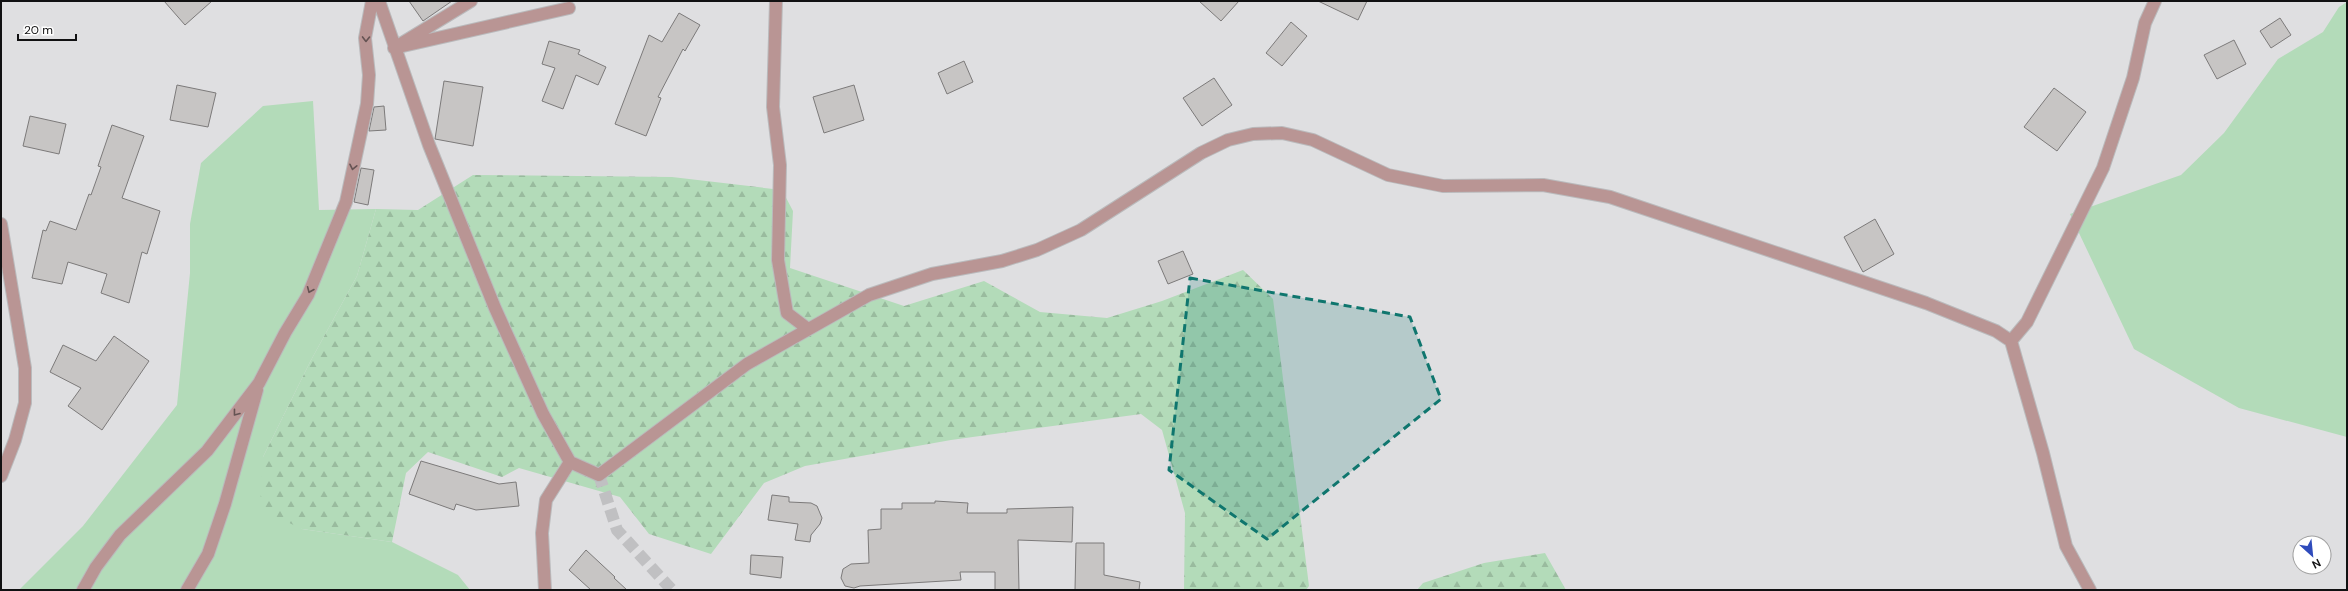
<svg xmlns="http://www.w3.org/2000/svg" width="2348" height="591" viewBox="0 0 2348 591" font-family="'DM Sans',sans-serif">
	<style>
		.green { fill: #b3dbb9 }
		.forest { fill: url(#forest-firs) }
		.building { fill: #c7c5c4; stroke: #7c7a7a }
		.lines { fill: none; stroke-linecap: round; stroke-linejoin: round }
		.minor-tunnel { stroke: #c0c0c2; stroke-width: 12; stroke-dasharray: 12 6; stroke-linecap: butt }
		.minor-casing { stroke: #bababc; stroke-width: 14 }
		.minor { stroke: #b99594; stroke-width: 12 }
		.oneway { stroke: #655353 }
		.marked { fill: #0f766e; fill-opacity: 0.2; stroke: #0f766e; stroke-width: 3; stroke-dasharray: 8 5; stroke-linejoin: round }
	</style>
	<defs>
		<pattern id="forest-firs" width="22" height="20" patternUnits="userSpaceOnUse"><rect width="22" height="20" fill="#b3dbb9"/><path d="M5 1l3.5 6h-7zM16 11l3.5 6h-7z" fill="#99bb9e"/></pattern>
	</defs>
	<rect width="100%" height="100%" fill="#dfdfe1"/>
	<path class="green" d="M 2347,2 L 2347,437 L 2239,408 L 2134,349 L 2070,214 L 2181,175 L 2224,133 L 2278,59 L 2323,32 L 2339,7 Z
		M 313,101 L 319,210 L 376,209 L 357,276 L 310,362 L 263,457 L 302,529 L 392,542 L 458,575 L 470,590 L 19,590 L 83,526 L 177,405 L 190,273 L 190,224 L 201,163 L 263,106 Z"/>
	<path class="forest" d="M 473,175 L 672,177 L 782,190 L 793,211 L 790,268 L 904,306 L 984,281 L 1040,312 L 1107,318 L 1162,301 L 1243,270 L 1273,299 L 1309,586 L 1306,590 L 1184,590 L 1185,513 L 1162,430 L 1141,414 L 951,440 L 805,466 L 764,483 L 711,554 L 649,534 L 620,497 L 519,468 L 502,477 L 428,452 L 406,473 L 392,542 L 302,529 L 260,509 L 263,457 L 310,362 L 357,276 L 376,209 L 418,210 Z
		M 1545,553 L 1566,590 L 1417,590 L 1423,583 L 1484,563 Z"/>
	<path class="building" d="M 164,1 L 212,1 L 185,25 Z
		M 409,1 L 452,1 L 423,21 Z
		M 1199,1 L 1239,1 L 1221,21 Z
		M 1318,1 L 1367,1 L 1358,20 Z
		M 679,13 L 700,25 L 685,51 L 683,49 L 658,97 L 661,98 L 646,136 L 615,124 L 649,35 L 662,42 Z
		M 2280,18 L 2291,35 L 2271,48 L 2260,31 Z
		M 1291,22 L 1307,36 L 1282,66 L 1266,53 Z
		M 2234,40 L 2246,64 L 2217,79 L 2204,55 Z
		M 549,41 L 580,50 L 578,54 L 606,67 L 598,85 L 576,75 L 563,109 L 542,101 L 555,68 L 542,64 Z
		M 964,61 L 973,82 L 947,94 L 938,73 Z
		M 1214,78 L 1232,105 L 1202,126 L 1183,98 Z
		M 444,81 L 483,87 L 473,146 L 435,139 Z
		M 177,85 L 216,93 L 208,127 L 170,120 Z
		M 854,85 L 864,120 L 824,133 L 813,97 Z
		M 2054,88 L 2086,112 L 2057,151 L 2024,127 Z
		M 384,106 L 386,130 L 369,131 L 374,107 Z
		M 30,116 L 66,124 L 59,154 L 23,146 Z
		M 112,125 L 144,136 L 122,198 L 160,211 L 147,254 L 142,252 L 129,303 L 101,293 L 107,274 L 68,262 L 62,284 L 32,278 L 43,230 L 46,231 L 50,221 L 76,230 L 89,194 L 91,195 L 101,167 L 98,166 Z
		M 361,168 L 374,170 L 368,205 L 354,202 Z
		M 1875,219 L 1894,254 L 1863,272 L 1844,237 Z
		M 1183,251 L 1193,274 L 1168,284 L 1158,261 Z
		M 114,336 L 149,361 L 102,430 L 68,406 L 81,388 L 50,372 L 63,345 L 96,361 Z
		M 421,461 L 499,484 L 516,482 L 519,506 L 476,510 L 456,504 L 454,510 L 409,494 Z
		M 772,495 L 789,497 L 789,502 L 811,503 L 817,506 L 822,518 L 820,524 L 811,535 L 810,542 L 795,540 L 798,524 L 768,520 Z
		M 935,501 L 968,503 L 967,513 L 1007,513 L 1007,509 L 1073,507 L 1072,542 L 1018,540 L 1019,590 L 995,590 L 995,572 L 960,572 L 961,580 L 860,586 L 854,588 L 845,586 L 841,578 L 843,569 L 851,564 L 869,563 L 868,530 L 881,529 L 881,509 L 902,509 L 902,503 L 935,503 Z
		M 1076,543 L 1104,543 L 1104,575 L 1140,582 L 1139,590 L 1075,590 Z
		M 586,550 L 615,577 L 614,578 L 627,590 L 591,590 L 569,570 Z
		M 751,555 L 783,557 L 781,578 L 750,574 Z"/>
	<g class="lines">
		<path class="minor-tunnel" d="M 599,475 L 617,530 L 672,590"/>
		<defs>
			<path id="minor" d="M 379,1 L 429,145 L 495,308 L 543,414 L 570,462 L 599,475 L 747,364 L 869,295 L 932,274 L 1002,261 L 1037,250 L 1081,230 L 1201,153 L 1228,140 L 1253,134 L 1282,133 L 1313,140 L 1388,175 L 1443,186 L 1543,185 L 1610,197 L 1926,303 L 1996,331 L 2011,341 L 2043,453 L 2066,546 L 2090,590
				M 471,1 L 394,48 L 569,8
				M 776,1 L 773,107 L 780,165 L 778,260 L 787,313 L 808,329
				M 1,224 L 25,368 L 25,403 L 15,440 L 1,476
				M 2011,341 L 2027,322 L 2103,168 L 2133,78 L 2145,23 L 2155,1
				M 83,590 L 96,567 L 120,535 L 207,451 L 259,383 L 285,333 L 308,295 L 346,202 L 367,104 L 369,75 L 365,38 L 372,1
				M 187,590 L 208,554 L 225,504 L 257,390
				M 545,590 L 542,533 L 546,500 L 570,462"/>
		</defs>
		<use href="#minor" class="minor-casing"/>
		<use href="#minor" class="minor"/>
	</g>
	<defs><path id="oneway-chevron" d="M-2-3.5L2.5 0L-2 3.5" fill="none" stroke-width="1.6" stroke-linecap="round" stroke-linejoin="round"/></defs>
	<g class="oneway">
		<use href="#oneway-chevron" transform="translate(366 39) rotate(91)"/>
		<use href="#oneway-chevron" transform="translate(353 167) rotate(102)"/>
		<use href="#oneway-chevron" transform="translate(310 290) rotate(113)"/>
		<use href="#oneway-chevron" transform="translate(236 413) rotate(128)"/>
	</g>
	<path class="marked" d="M 1190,278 L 1410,317 L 1441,399 L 1267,539 L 1169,470 Z"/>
	<rect width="2348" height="591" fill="none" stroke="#111112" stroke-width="4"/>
	<g transform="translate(2312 555) rotate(153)"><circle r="19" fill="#ffffff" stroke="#a0a0a0"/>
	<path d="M0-3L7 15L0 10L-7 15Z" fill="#2f4bbc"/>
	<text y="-6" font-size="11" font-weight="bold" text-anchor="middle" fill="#111112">N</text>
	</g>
	<path d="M18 34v6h58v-6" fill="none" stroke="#111112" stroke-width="2"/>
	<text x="24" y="34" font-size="12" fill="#111112" stroke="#ffffff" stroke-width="3" paint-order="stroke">20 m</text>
</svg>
